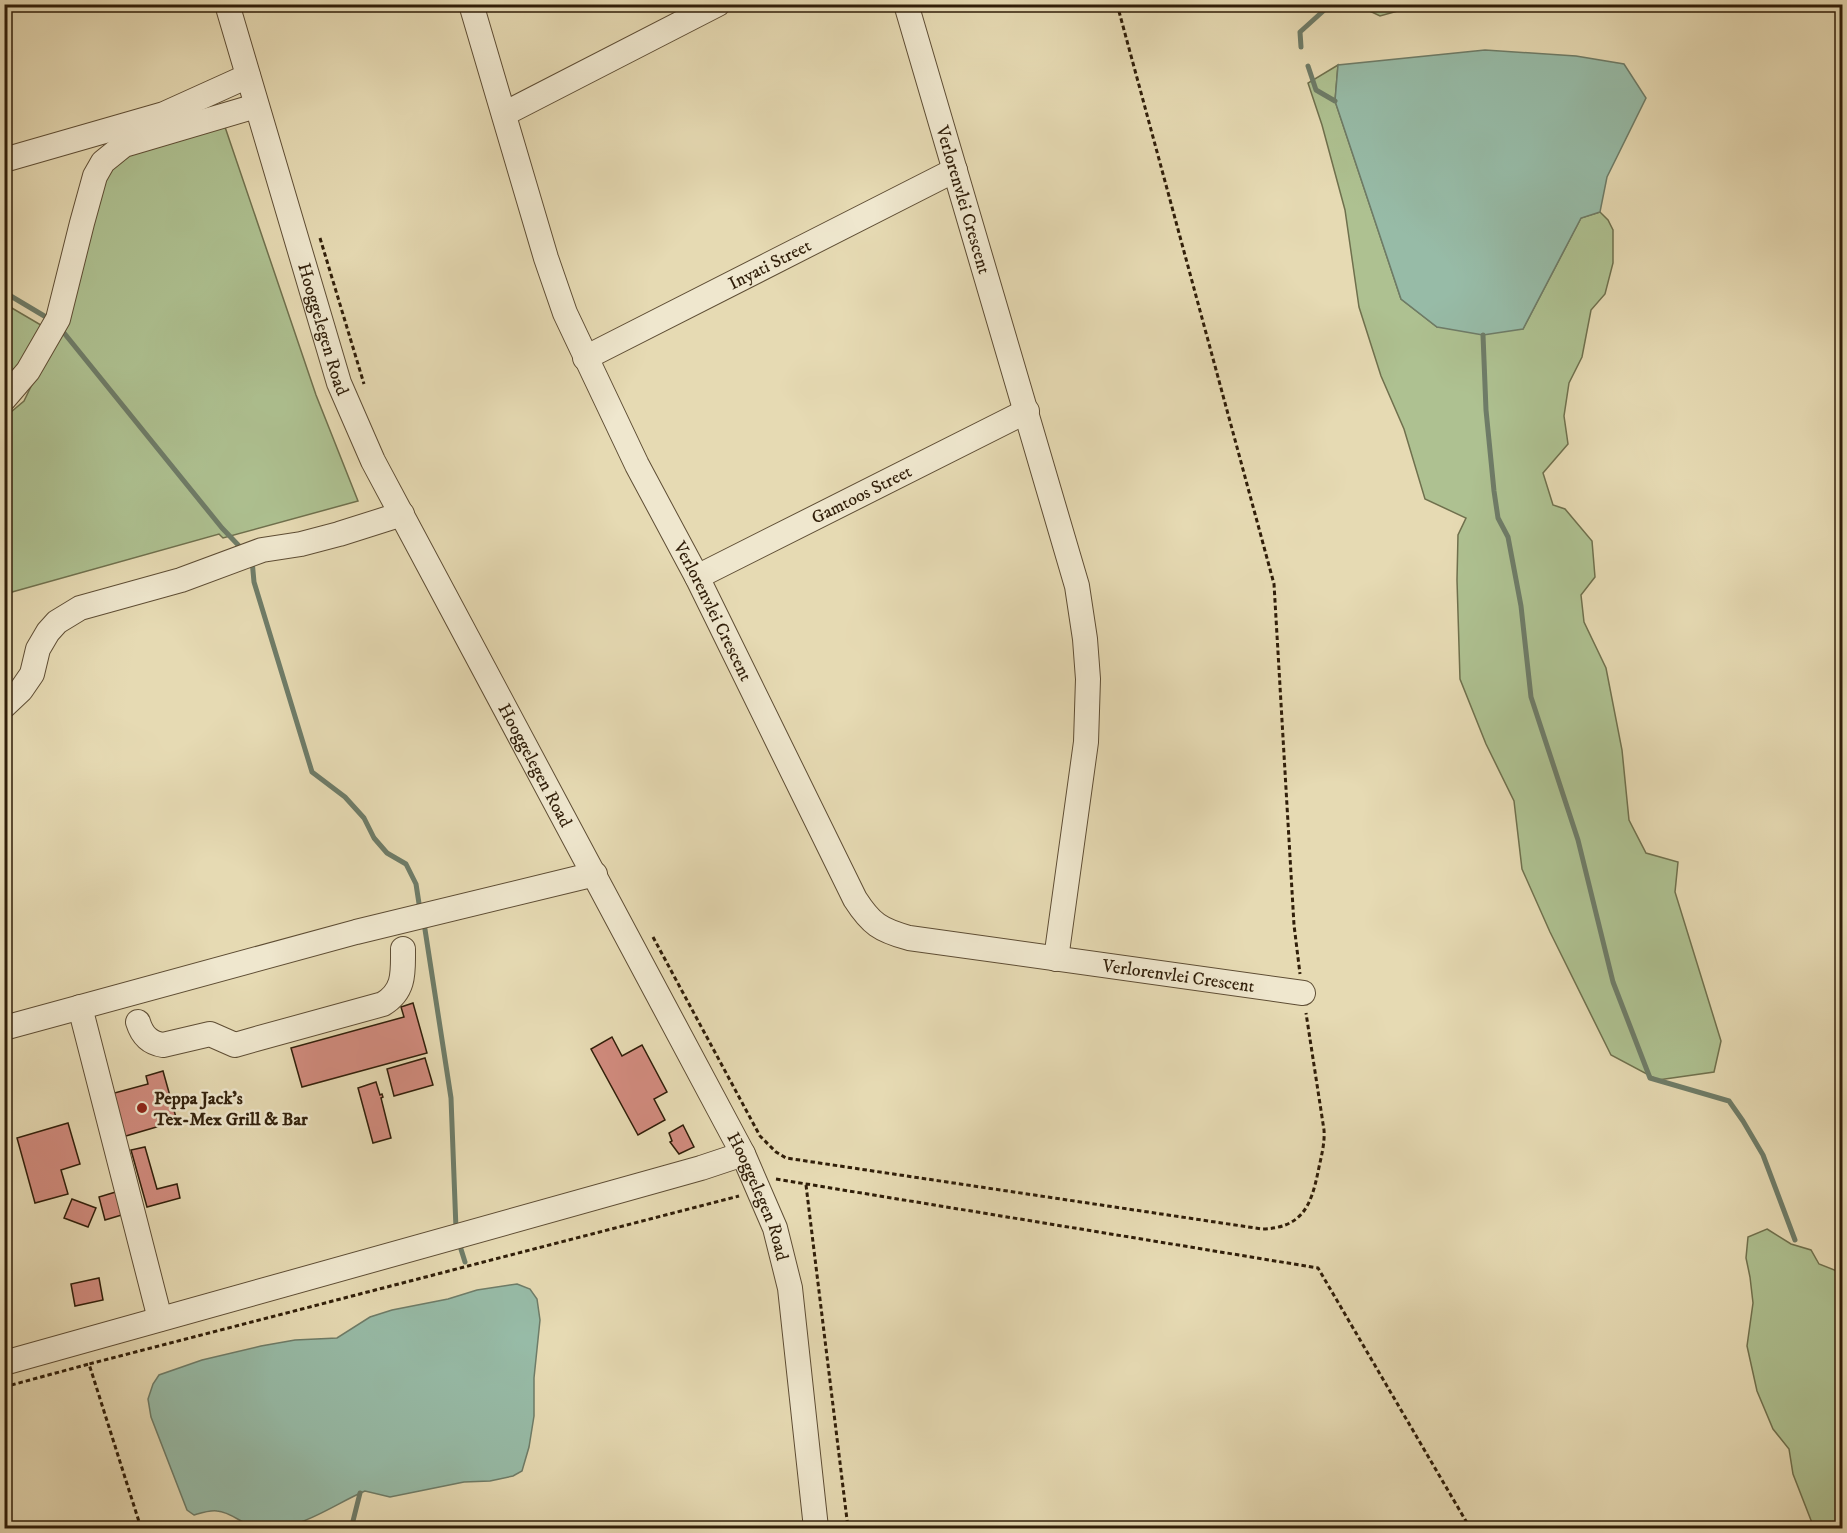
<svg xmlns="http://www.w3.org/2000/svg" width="1847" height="1533" viewBox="0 0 1847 1533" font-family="'IM FELL DW Pica',serif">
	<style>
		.green { fill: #aec191; stroke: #6f704d; stroke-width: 1.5 }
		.water { fill: #97bba7; stroke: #6e7c68; stroke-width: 1.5 }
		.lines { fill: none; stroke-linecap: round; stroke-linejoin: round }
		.stream { stroke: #6e7c68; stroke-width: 5 }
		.building { fill: #d18b7e; stroke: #301e09; stroke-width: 1.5 }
		.minor-casing { stroke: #5e4d34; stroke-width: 26 }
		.path { stroke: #301e09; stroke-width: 3; stroke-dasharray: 4.5 3; stroke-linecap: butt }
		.minor { stroke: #efe7ce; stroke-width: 24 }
		.poi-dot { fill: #8f2418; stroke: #efe7ce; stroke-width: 2 }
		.labels { text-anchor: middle; stroke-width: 5; stroke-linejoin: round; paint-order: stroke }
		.street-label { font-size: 18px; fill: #301e09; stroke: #efe7ce }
		.poi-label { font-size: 18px; font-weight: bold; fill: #301e09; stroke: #efe7ce; text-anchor: start }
	</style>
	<rect width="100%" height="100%" fill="#e6dab3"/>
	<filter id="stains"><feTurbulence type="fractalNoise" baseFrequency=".00333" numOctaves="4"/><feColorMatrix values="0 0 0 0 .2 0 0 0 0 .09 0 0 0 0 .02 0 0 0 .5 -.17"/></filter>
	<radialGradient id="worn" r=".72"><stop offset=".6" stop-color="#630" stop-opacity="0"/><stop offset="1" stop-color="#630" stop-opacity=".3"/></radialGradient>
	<path class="green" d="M 1357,5 L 1433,5 L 1412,7 L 1380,16 Z
		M 1338,65 L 1335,101 L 1401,299 L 1437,327 L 1523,329 L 1581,218 L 1600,212 L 1608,220 L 1613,230 L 1613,263 L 1605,294 L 1591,310 L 1582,357 L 1569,383 L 1564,416 L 1568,444 L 1543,473 L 1553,505 L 1565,509 L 1592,541 L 1595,577 L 1581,595 L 1584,622 L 1606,668 L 1622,750 L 1629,820 L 1646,853 L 1678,862 L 1675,892 L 1721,1041 L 1714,1072 L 1658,1080 L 1611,1055 L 1550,932 L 1522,869 L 1514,801 L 1486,744 L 1460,679 L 1457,580 L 1458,535 L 1466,518 L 1425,499 L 1404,429 L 1381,376 L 1359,307 L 1345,210 L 1322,125 L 1308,83 Z
		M 224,124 L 316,395 L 358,501 L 223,538 L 219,534 L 5,594 L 5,417 L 24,401 L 57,332 L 102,181 L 127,153 Z
		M 5,304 L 46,328 L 5,390 Z
		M 1767,1229 L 1791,1244 L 1811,1250 L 1819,1264 L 1842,1273 L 1842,1528 L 1814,1528 L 1793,1474 L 1789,1449 L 1773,1429 L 1757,1391 L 1747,1346 L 1753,1303 L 1750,1277 L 1746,1258 L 1748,1237 Z"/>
	<path class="water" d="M 1485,50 L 1576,56 L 1624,64 L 1646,98 L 1607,177 L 1600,212 L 1581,218 L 1523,329 L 1483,335 L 1437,327 L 1401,299 L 1335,101 L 1338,65 Z
		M 517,1284 L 530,1289 L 537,1299 L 540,1320 L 534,1378 L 534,1416 L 529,1447 L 522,1471 L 513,1476 L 490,1481 L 464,1482 L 390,1497 L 365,1491 C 332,1505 299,1532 260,1528 C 244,1527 233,1512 217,1511 C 210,1510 201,1513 194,1515 L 187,1510 L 151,1417 L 148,1399 L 153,1384 L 159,1375 L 202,1360 L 261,1346 L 295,1340 L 337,1338 L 370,1317 L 392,1310 L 448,1299 L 477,1290 Z"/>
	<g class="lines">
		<path class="stream" d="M 1301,47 L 1300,32 L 1331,4
			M 1308,66 L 1316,90 L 1335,101
			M 4,292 L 51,320
			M 60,328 L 222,528 L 242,549
			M 1483,335 L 1486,410 L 1494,491 L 1498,518 L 1508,537 L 1521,606 L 1531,697 L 1578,840 L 1613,982 L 1650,1078 L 1729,1101 L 1743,1121 L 1763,1155 L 1795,1240
			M 252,560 L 254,582 L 312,772 L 345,797 L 364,818 L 374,838 L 387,853 L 406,864 L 416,884 L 420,910
			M 424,923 L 451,1098 L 456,1229
			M 460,1246 L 465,1262
			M 352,1525 L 360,1493"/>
	</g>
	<path class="building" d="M 413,1003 L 427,1053 L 302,1087 L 291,1048 L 404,1017 L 401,1007 Z
		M 612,1037 L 622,1056 L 642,1045 L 667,1092 L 654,1099 L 665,1120 L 638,1135 L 591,1049 Z
		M 425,1058 L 433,1085 L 394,1096 L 387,1069 Z
		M 163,1071 L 177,1121 L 119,1138 L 107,1095 L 148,1084 L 146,1076 Z
		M 376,1082 L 380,1095 L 382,1094 L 383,1097 L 381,1098 L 391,1138 L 373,1143 L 358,1088 Z
		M 68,1123 L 80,1164 L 61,1170 L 68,1194 L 35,1203 L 17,1138 Z
		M 683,1125 L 694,1147 L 679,1154 L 670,1142 L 672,1141 L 669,1133 Z
		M 145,1147 L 157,1189 L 177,1184 L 180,1198 L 147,1207 L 131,1150 Z
		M 119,1191 L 125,1214 L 105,1220 L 99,1197 Z
		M 72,1199 L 96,1208 L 88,1227 L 64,1218 Z
		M 99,1278 L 103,1300 L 75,1306 L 71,1284 Z"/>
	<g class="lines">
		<defs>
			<g id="minor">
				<path id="s1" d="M 227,4 L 339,383 L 373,461 L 743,1154 L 775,1228 L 790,1288 L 816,1528"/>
				<path id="s2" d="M 471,4 L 546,258 L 565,313 L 637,465 L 697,577 L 855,899 C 871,924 880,930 909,938 L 1303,993"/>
				<path id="s3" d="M 906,4 L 1077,586 L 1085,639 L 1088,679 L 1086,742 L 1056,959"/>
				<path d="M 504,114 L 718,4"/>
				<path d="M 4,160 L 164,114 L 248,76"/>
				<path id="s4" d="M 585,358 L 955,170"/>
				<path d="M 4,399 L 28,371 L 58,319 L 82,223 L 95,176 L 103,162 L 124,145 L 256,106"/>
				<path id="s5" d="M 697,577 L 1027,411"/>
				<path d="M 4,706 L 21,690 L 32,674 L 38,649 L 48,632 L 57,622 L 80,608 L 181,580 L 262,550 L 301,544 L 339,534 L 402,514"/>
				<path d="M 80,1007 L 160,1319"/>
				<path d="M 138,1022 C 142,1035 149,1043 163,1045 L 210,1034 L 235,1045 L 256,1039 L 383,1004 C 405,991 403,972 403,949"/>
				<path d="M 4,1028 L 356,932 L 595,874"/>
				<path d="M 4,1363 L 701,1168 L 743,1154"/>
			</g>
		</defs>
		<use href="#minor" class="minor-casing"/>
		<path class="path" d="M 1117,4 L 1274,584 L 1294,925 L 1300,974
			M 320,238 L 364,384
			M 653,937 L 760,1136 L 776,1152 L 786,1158 L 1262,1229 C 1302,1228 1311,1206 1318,1172 C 1321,1157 1325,1144 1324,1130 L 1306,1013
			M 776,1179 L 1318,1268 L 1470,1528
			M 806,1185 L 848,1528
			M 4,1387 L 89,1364
			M 141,1528 L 89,1364 L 739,1196"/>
		<use href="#minor" class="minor"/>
	</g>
	<circle class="poi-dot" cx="142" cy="1108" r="6"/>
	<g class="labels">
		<g class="street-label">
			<text dy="6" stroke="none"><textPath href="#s3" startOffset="204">Verlorenvlei Crescent</textPath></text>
			<text dy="6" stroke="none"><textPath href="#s4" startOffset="207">Inyati Street</textPath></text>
			<text dy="6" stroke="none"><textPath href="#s1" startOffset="339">Hooggelegen Road</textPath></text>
			<text dy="6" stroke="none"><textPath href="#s5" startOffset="184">Gamtoos Street</textPath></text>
			<text dy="6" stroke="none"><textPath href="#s2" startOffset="656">Verlorenvlei Crescent</textPath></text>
			<text dy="6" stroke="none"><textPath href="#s1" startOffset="825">Hooggelegen Road</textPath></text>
			<text dy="6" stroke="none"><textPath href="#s2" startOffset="1318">Verlorenvlei Crescent</textPath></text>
			<text dy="6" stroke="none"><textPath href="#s1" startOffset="1311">Hooggelegen Road</textPath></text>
		</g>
		<g class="poi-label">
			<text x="154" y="1104">Peppa Jack's<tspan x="154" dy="21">Tex-Mex Grill &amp; Bar</tspan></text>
		</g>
	</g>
	<rect width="1847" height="1533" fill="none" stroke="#e6dab3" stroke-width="24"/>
	<rect x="6" y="6" width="1835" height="1521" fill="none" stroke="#301e09" stroke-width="3"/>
	<rect x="12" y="12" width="1823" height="1509" fill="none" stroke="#301e09" stroke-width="1.5"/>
	<rect width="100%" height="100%" filter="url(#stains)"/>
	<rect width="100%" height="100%" fill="url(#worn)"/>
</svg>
